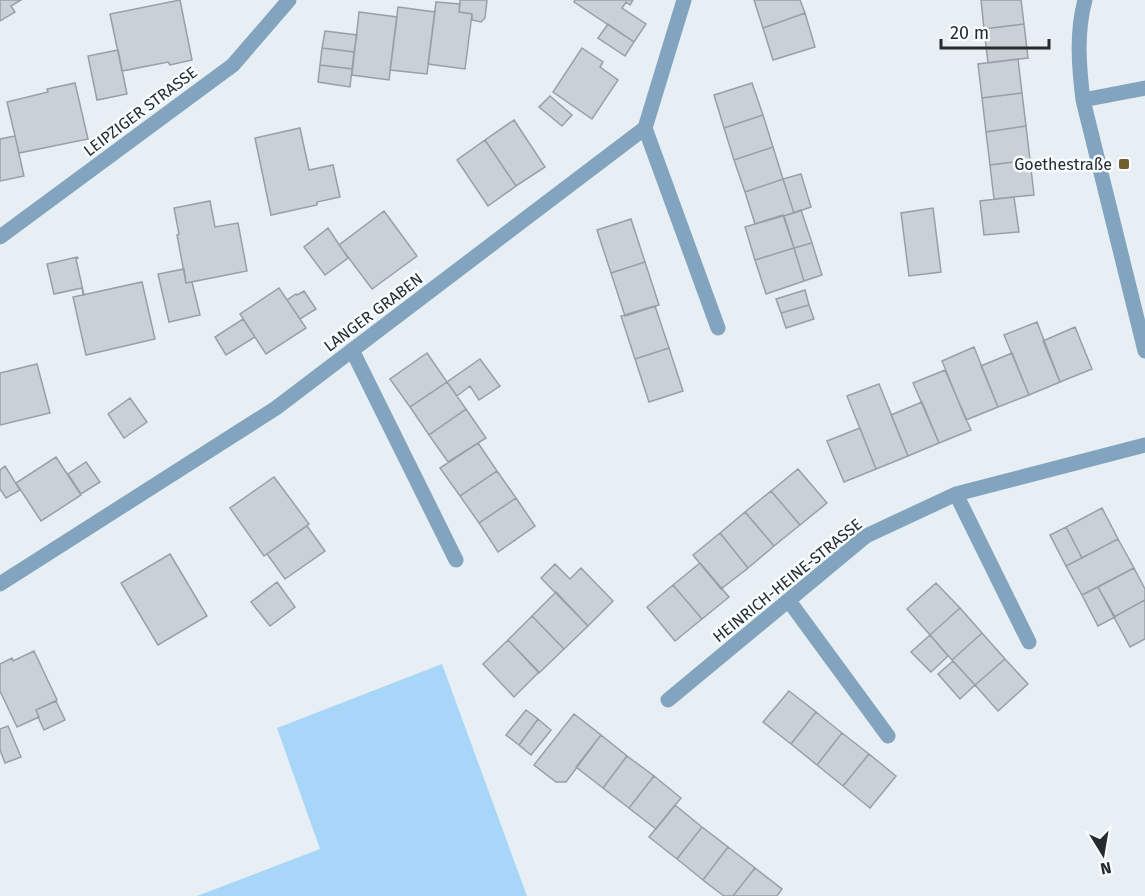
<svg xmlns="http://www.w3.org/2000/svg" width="1145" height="896" viewBox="0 0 1145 896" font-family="'Fira Sans',sans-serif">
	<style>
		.green { fill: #a7d6f8 }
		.building { fill: #c9d1d6; stroke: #99a0a5; stroke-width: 1.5 }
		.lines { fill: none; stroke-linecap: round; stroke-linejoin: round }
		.minor { stroke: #82a4be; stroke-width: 15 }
		.poi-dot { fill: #705f2d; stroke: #f7fcff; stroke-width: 2 }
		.labels { text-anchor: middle; stroke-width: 5; stroke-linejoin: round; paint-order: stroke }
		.street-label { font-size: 16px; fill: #282b2d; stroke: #f7fcff }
		.poi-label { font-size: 16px; fill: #282b2d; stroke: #f7fcff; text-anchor: end }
	</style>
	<rect width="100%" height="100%" fill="#e7eff4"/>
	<path class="green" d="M 442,664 L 527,896 L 197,896 L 320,849 L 277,728 Z"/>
	<path class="building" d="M 0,0 L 21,0 L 11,6 L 15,12 L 0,21 Z
		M 180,0 L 192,60 L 170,65 L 168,62 L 122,71 L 110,14 Z
		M 460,0 L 487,0 L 485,18 L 481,22 L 472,20 L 472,14 L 459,12 Z
		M 575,0 L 633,0 L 630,5 L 626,2 L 622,8 L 646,24 L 634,42 L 574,2 Z
		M 754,0 L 800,0 L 805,13 L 763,28 Z
		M 981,0 L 1021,0 L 1024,24 L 984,29 Z
		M 436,2 L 460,4 L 459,12 L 472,14 L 465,69 L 428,64 Z
		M 398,7 L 435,12 L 427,74 L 390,70 Z
		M 359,12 L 397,17 L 389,80 L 352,75 Z
		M 805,13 L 815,47 L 773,60 L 763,28 Z
		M 608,24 L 634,42 L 625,56 L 598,38 Z
		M 1024,24 L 1028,58 L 988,63 L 984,29 Z
		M 325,31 L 357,35 L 354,52 L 322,48 Z
		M 322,48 L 354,52 L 352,69 L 320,65 Z
		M 582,48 L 603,62 L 600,67 L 618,80 L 592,119 L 553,92 Z
		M 118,50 L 127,94 L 97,100 L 88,56 Z
		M 1018,59 L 1022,93 L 982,98 L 978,64 Z
		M 320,65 L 352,69 L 350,87 L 318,82 Z
		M 75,83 L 88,139 L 19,153 L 7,102 L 48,92 L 47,89 Z
		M 752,83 L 763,115 L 724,128 L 714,95 Z
		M 1022,93 L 1026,126 L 986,132 L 982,98 Z
		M 550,96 L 572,115 L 562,126 L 539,107 Z
		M 763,115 L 773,147 L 734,160 L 724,128 Z
		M 514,120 L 545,167 L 516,186 L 485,140 Z
		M 1026,126 L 1030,160 L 990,165 L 986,132 Z
		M 300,128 L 309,170 L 333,165 L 340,197 L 317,202 L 317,205 L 271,215 L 255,138 Z
		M 15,136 L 24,176 L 0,181 L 0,139 Z
		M 485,140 L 516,186 L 488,206 L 457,160 Z
		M 773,147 L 783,179 L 745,192 L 734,160 Z
		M 1030,160 L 1034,195 L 994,199 L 990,165 Z
		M 801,174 L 811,207 L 794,213 L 783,179 Z
		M 783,179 L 794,213 L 755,224 L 745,192 Z
		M 1014,197 L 1019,232 L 984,235 L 980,201 Z
		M 210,201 L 215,227 L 238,223 L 247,271 L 186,283 L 177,235 L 179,234 L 174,208 Z
		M 933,208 L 941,272 L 909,276 L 901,213 Z
		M 801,210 L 812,243 L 794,248 L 784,216 Z
		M 384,211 L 417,256 L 372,289 L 339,245 Z
		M 783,215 L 794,248 L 755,260 L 745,227 Z
		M 631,219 L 645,262 L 611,273 L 597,230 Z
		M 328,228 L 348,258 L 325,275 L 304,247 Z
		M 812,243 L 822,275 L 804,281 L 794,248 Z
		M 794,248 L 804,281 L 766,294 L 755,260 Z
		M 77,257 L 78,258 L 76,259 L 84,295 L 83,295 L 82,288 L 54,294 L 47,264 Z
		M 645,262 L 659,305 L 625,316 L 611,273 Z
		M 184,269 L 186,283 L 192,282 L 200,315 L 169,322 L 158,274 Z
		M 142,282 L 155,339 L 86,355 L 73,297 Z
		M 279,288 L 306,328 L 266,354 L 240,314 Z
		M 805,290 L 809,305 L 781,313 L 776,299 Z
		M 304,291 L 316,309 L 300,319 L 287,300 L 296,294 L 297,295 Z
		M 809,305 L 814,319 L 786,328 L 781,313 Z
		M 655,306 L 669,348 L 635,359 L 621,316 Z
		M 243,319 L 255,337 L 226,355 L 215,337 Z
		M 1037,322 L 1060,382 L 1029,395 L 1004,335 Z
		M 1075,327 L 1092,369 L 1060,382 L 1043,341 Z
		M 974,347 L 998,407 L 966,420 L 942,361 Z
		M 669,348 L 683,391 L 649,402 L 635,359 Z
		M 427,353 L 447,382 L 410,407 L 390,379 Z
		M 1012,353 L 1029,395 L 998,407 L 981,366 Z
		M 480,359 L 500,386 L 479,400 L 470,386 L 457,396 L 447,382 Z
		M 37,364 L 50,413 L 0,425 L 0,373 Z
		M 945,370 L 971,430 L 939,443 L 913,383 Z
		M 447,382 L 466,409 L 429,435 L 410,407 Z
		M 879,384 L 908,456 L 876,469 L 847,396 Z
		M 130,398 L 147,422 L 124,438 L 108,414 Z
		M 922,402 L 939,443 L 908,456 L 891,415 Z
		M 466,409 L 486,438 L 448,462 L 429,435 Z
		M 860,428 L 876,469 L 844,482 L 827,441 Z
		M 478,443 L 497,471 L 460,496 L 440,468 Z
		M 56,457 L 81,495 L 41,521 L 16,483 Z
		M 86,462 L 100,482 L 81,494 L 68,474 Z
		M 5,466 L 20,490 L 6,498 L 0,489 L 0,470 Z
		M 798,469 L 827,503 L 800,525 L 771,491 Z
		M 497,471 L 516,498 L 479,523 L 460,496 Z
		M 274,477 L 309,524 L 264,556 L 230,508 Z
		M 771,491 L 800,525 L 774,546 L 745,512 Z
		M 516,498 L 535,526 L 498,552 L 479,523 Z
		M 1102,508 L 1118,539 L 1082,558 L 1066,527 Z
		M 745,512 L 774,546 L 748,568 L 720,533 Z
		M 307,526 L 325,551 L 285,579 L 267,554 Z
		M 1066,527 L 1082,558 L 1066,566 L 1050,535 Z
		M 720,533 L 748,568 L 721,589 L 693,555 Z
		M 1118,539 L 1134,568 L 1082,595 L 1066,566 Z
		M 170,554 L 207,616 L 158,645 L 121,583 Z
		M 700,563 L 729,597 L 702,619 L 673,585 Z
		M 555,564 L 570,579 L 581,568 L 613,601 L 588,626 L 541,578 Z
		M 1134,568 L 1145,589 L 1145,600 L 1114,617 L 1098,587 Z
		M 277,582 L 295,607 L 270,626 L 251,602 Z
		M 936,583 L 960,608 L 930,635 L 907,609 Z
		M 673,585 L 702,619 L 675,641 L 647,607 Z
		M 1098,587 L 1115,617 L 1098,626 L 1082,595 Z
		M 556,592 L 588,626 L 564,649 L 532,616 Z
		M 1145,600 L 1145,639 L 1130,647 L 1114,617 Z
		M 960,608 L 982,633 L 952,660 L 930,635 Z
		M 532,616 L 564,649 L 539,673 L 508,640 Z
		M 982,633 L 1005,659 L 975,685 L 952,660 Z
		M 930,635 L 948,656 L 931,672 L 911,652 Z
		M 508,640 L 539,672 L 514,697 L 483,664 Z
		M 34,651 L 57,700 L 36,710 L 39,717 L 17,727 L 0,691 L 0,664 L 12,658 L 13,661 Z
		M 1005,659 L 1028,684 L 998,711 L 975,685 Z
		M 953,661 L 975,685 L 960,699 L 938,674 Z
		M 789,691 L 816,712 L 791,744 L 763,722 Z
		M 56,701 L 65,720 L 44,730 L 38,717 L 39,717 L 36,710 Z
		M 526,710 L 538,719 L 519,745 L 506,735 Z
		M 816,712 L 842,733 L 817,765 L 791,744 Z
		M 574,714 L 601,735 L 566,782 L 556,782 L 534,765 Z
		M 538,719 L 551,730 L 531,755 L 519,745 Z
		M 8,726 L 21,757 L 5,763 L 0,750 L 0,729 Z
		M 842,733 L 869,754 L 843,786 L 817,765 Z
		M 601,735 L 627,756 L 603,788 L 576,767 Z
		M 869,754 L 896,776 L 870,808 L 843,786 Z
		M 627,756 L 654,776 L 629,808 L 603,788 Z
		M 654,776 L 681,798 L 656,829 L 629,808 Z
		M 675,805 L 702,827 L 677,859 L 649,837 Z
		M 702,827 L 728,847 L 703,880 L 677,859 Z
		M 728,847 L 755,868 L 733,896 L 724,896 L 703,880 Z
		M 755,868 L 782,889 L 777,896 L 733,896 Z"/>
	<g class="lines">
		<path class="minor" d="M 1085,0 C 1076,33 1079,67 1083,100 L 1145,351
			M 1083,100 L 1145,88
			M 645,128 L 718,328
			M 0,237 L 233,65 L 289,0
			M 352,350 L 456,560
			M 956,494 L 1029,642
			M 0,584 L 276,408 L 645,128 L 684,0
			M 789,601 L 888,736
			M 668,700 L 866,536 L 956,494 L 1145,445"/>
	</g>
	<rect class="poi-dot" x="1118" y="158" width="12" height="12" rx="3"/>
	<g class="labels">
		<g class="street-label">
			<text transform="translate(140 111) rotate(-37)" y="6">LEIPZIGER STRASSE</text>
			<text transform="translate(373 312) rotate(-37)" y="6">LANGER GRABEN</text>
			<text transform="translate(787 580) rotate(-39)" y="6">HEINRICH-HEINE-STRASSE</text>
		</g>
		<g class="poi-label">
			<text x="1112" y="170">Goethestraße</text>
		</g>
	</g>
	<g transform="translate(1103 854) rotate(169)" stroke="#f7fcff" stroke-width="4.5" paint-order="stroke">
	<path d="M0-4.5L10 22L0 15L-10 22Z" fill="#282b2d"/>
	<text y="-9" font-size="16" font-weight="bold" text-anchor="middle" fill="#282b2d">N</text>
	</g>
	<path d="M941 39v9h108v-9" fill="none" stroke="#282b2d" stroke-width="3"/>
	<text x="950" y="39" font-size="18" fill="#282b2d" stroke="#f7fcff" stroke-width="4.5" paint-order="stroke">20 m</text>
</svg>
